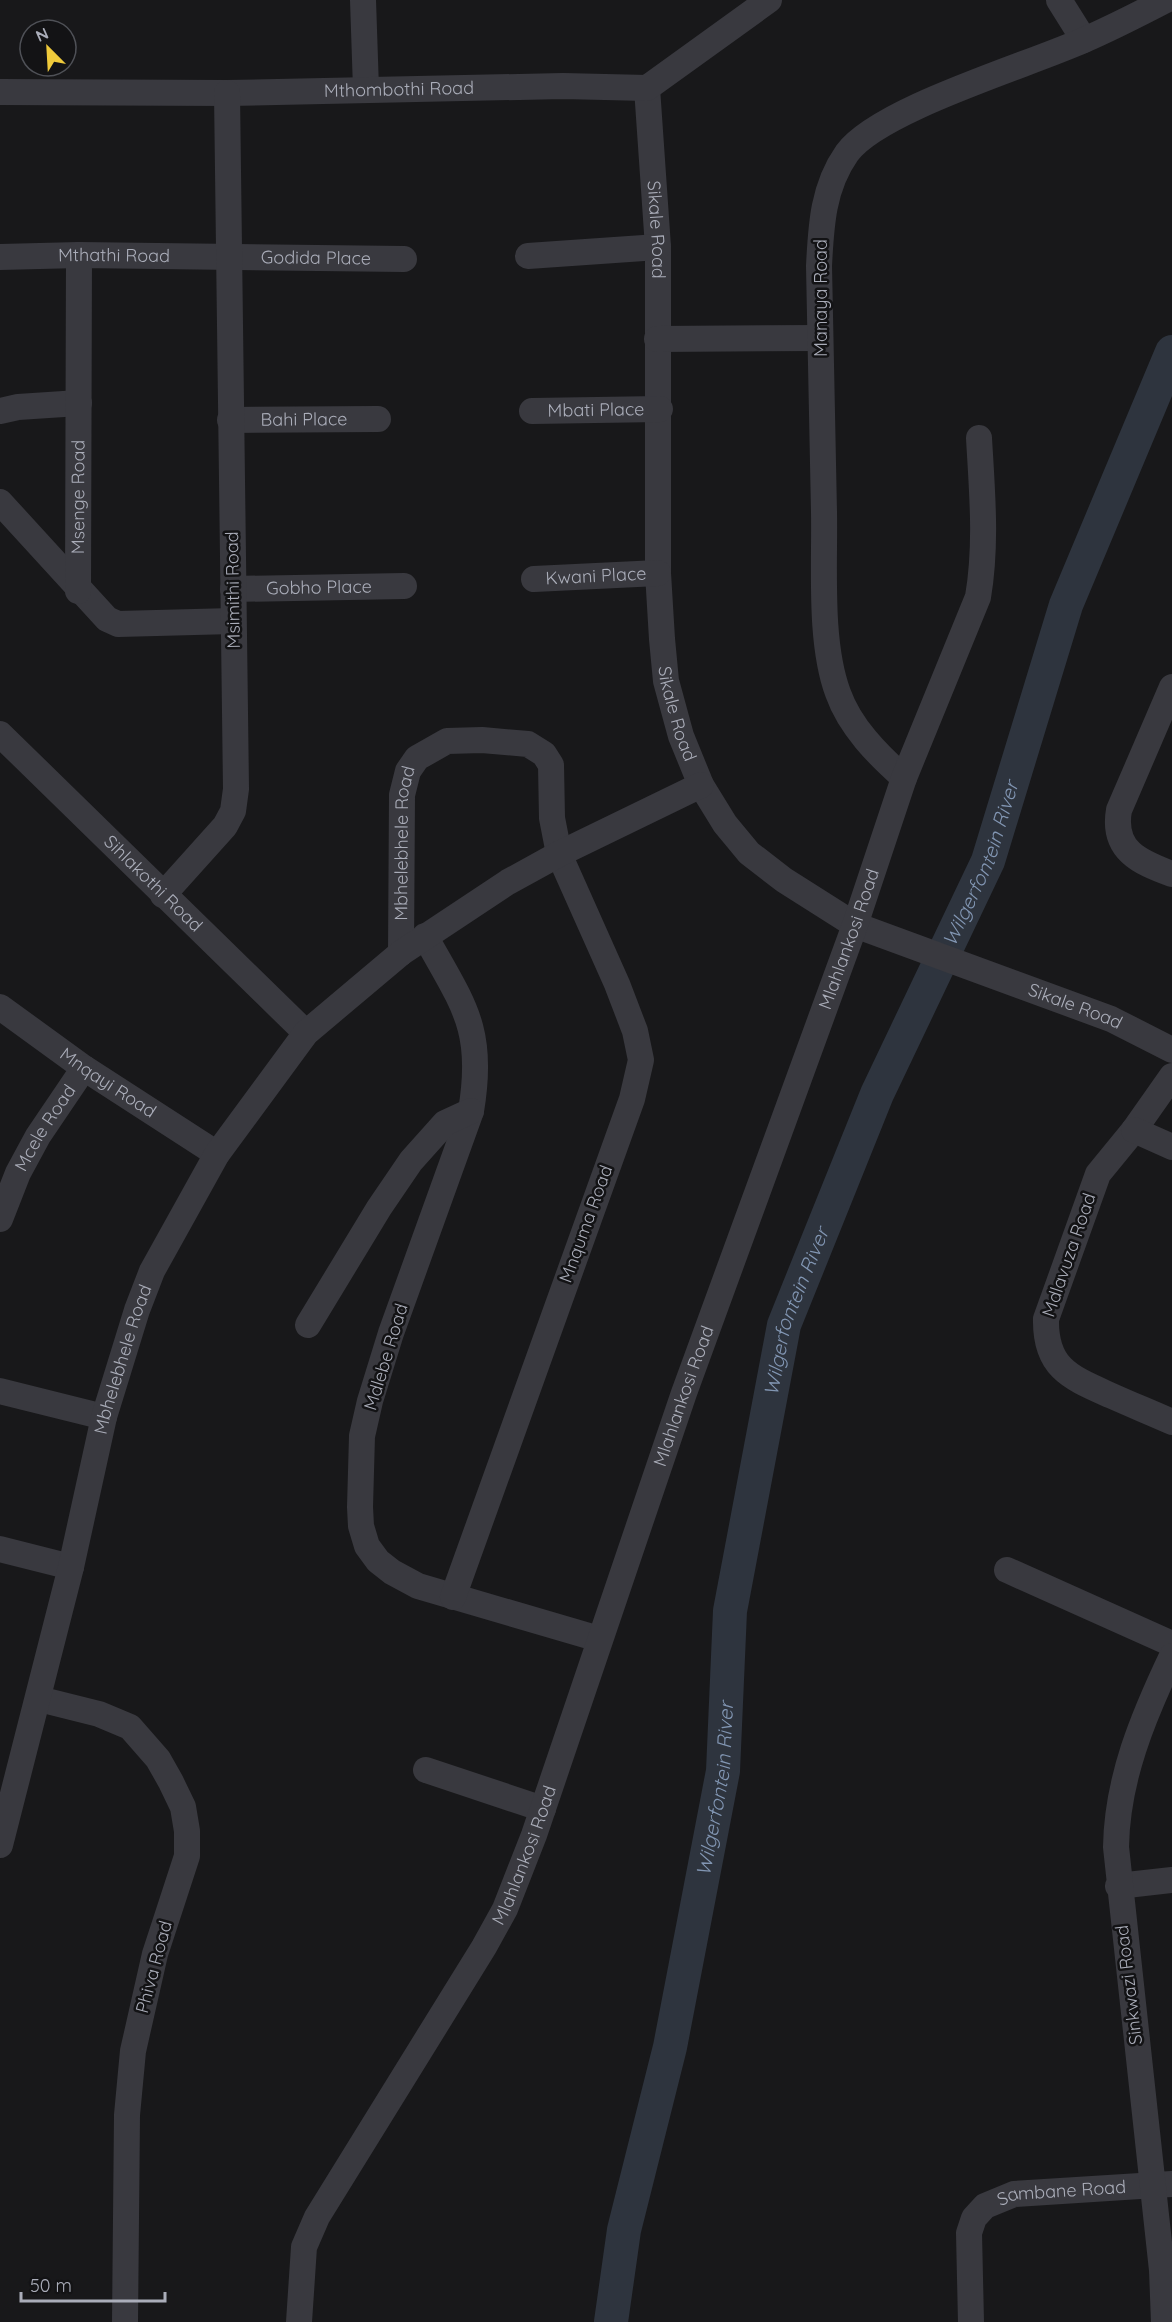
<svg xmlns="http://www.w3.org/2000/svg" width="1172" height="2322" viewBox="0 0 1172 2322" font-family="Quicksand,sans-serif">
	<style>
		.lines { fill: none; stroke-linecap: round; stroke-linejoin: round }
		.river { stroke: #2e343e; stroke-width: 34 }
		.minor { stroke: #39393f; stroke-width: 26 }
		.labels { text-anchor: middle; stroke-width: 5; stroke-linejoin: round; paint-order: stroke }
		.street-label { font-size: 18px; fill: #aaadb9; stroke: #131315 }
		.water-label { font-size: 20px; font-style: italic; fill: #8296b3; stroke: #131315 }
	</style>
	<rect width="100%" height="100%" fill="#18181a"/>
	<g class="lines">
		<path class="river" id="s1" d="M 611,2322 L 624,2230 L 670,2047 L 723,1771 L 730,1611 L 784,1325 L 877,1094 L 988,861 L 1066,605 L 1172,352"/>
		<g class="minor">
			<path d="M 363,0 L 366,89"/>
			<path d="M 1059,0 L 1084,40"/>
			<path id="s2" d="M 647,88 L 658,247 L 658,573 L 662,639 L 666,681 L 681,736 L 701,785 L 725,824 L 749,853 L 784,880 L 855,925 L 1111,1019 L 1172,1050"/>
			<path id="s3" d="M 0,92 L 227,93 L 563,86 L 647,88 L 769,0"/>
			<path d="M 528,256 L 658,247"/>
			<path id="s4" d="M 0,257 L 79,255 L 404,259"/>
			<path d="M 657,339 L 820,338"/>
			<path d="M 0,411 L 18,407 L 79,403"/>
			<path id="s5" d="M 532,411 L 660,409"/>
			<path id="s6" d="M 230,420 L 378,419"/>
			<path d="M 0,502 L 107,619 L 118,624 L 233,621"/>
			<path id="s7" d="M 534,579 L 658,573"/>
			<path id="s8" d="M 233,589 L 404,586"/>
			<path id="s9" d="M 78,591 L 79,255"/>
			<path d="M 1172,687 L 1119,810 C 1112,850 1139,862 1172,874"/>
			<path id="s10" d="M 0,734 L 306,1033"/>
			<path d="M 904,778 C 878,755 850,727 838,693 C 819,642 825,566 824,512 C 823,430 820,348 819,266 C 821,225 823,187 847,153 C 879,109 1029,65 1084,40 C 1112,28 1139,14 1166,0"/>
			<path d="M 163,895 L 225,826 L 233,811 L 236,789 L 227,93"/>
			<path d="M 425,936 C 463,1005 485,1028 471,1111 L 391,1333 L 370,1401 L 362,1436 L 360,1507 L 361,1526 L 367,1546 L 378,1561 L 392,1572 L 418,1586 L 599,1639"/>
			<path id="s11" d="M 401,953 L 402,795 L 408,771 L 417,758 L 447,741 L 482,740 L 528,744 L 544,754 L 551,765 L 552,818 L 559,854 L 617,984 L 635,1031 L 641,1060 L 632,1099 L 453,1597"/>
			<path id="s12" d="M 0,1007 L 84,1068 L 217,1154"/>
			<path d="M 1172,1076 L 1134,1130 L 1098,1174 L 1046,1319 C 1045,1369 1072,1378 1112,1396 C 1132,1405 1152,1413 1172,1422"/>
			<path d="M 1134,1130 L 1172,1147"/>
			<path id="s13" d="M 0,1219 L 18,1173 L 38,1136 L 84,1068"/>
			<path d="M 308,1325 L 379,1208 L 411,1161 L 445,1123 L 471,1111"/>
			<path d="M 0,1391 L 104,1417"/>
			<path d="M 0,1549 L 71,1567"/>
			<path d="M 1007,1570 L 1172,1644"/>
			<path d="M 39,1699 L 99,1714 L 130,1727 L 158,1759 L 171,1782 L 183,1807 L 187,1831 L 187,1856 L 155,1954 L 133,2051 L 127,2115 L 125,2322"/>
			<path d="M 426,1770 L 543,1809"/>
			<path id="s14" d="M 0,1845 L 71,1567 L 104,1417 L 137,1310 L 152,1271 L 217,1154 L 306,1033 L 401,953 L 508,882 L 559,854 L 701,785"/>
			<path d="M 1118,1886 L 1172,1880"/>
			<path id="s15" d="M 299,2322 L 304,2247 L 317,2217 L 484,1947 L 505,1909 L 534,1835 L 684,1393 L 855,925 L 904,778 L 978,597 C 987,544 982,491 979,438"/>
			<path id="s16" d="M 971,2322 L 969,2233 L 974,2218 L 985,2206 L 1014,2194 L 1172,2184"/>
			<path d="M 1164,2322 L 1162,2270 L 1116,1847 C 1117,1779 1143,1717 1172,1656"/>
		</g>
	</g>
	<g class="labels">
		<g class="street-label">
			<text dy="6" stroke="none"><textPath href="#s3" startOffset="399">Mthombothi Road</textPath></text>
			<text dy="6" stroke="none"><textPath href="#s2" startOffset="142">Sikale Road</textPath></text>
			<text dy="6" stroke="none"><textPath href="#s4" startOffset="114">Mthathi Road</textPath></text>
			<text dy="6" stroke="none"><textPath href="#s4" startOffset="316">Godida Place</textPath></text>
			<text transform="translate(821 298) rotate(-90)" y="6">Manaya Road</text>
			<text dy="6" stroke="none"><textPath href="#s5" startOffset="64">Mbati Place</textPath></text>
			<text dy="6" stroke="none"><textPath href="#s6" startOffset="74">Bahi Place</textPath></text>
			<text dy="6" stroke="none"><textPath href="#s9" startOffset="94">Msenge Road</textPath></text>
			<text dy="6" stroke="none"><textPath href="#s7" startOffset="62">Kwani Place</textPath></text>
			<text dy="6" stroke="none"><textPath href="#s8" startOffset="86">Gobho Place</textPath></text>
			<text transform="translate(233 590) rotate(-91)" y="6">Msimithi Road</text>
			<text dy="6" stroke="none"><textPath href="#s2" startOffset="628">Sikale Road</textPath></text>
			<text dy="6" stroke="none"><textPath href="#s11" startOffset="110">Mbhelebhele Road</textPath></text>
			<text dy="6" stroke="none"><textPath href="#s10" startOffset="214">Sihlakothi Road</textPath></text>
			<text dy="6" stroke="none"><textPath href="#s15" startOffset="1498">Mlahlankosi Road</textPath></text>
			<text dy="6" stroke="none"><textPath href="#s2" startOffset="1150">Sikale Road</textPath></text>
			<text dy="6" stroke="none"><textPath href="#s12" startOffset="132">Mnqayi Road</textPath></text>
			<text dy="6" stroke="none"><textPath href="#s13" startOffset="102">Mcele Road</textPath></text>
			<text transform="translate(586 1224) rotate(-70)" y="6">Mnquma Road</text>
			<text transform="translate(1069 1255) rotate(-71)" y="6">Mdlavuza Road</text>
			<text transform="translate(386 1357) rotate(-73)" y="6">Mdlebe Road</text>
			<text dy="6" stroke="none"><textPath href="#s14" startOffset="501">Mbhelebhele Road</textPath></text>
			<text dy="6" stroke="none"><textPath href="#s15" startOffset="1012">Mlahlankosi Road</textPath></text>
			<text dy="6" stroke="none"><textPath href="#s15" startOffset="526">Mlahlankosi Road</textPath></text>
			<text transform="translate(154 1967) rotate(-75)" y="6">Phiva Road</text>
			<text transform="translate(1129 1985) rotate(-97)" y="6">Sinkwazi Road</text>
			<text dy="6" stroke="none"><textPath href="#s16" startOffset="200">Sambane Road</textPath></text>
		</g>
		<g class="water-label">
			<text dy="7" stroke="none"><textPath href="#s1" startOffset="1516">Wilgerfontein River</textPath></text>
			<text dy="7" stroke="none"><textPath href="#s1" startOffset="1030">Wilgerfontein River</textPath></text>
			<text dy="7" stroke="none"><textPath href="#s1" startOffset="544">Wilgerfontein River</textPath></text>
		</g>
	</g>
	<g transform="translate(48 48) rotate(336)"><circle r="28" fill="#131315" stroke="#4f5157" stroke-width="1.5"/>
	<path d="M0-4.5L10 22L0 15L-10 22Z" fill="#efca3b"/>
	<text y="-9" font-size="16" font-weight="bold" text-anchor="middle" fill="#aaadb9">N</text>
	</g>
	<path d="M21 2292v9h144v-9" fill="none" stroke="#aaadb9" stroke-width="3"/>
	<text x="30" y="2292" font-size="18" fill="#aaadb9" stroke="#131315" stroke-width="4.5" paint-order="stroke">50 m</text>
</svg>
